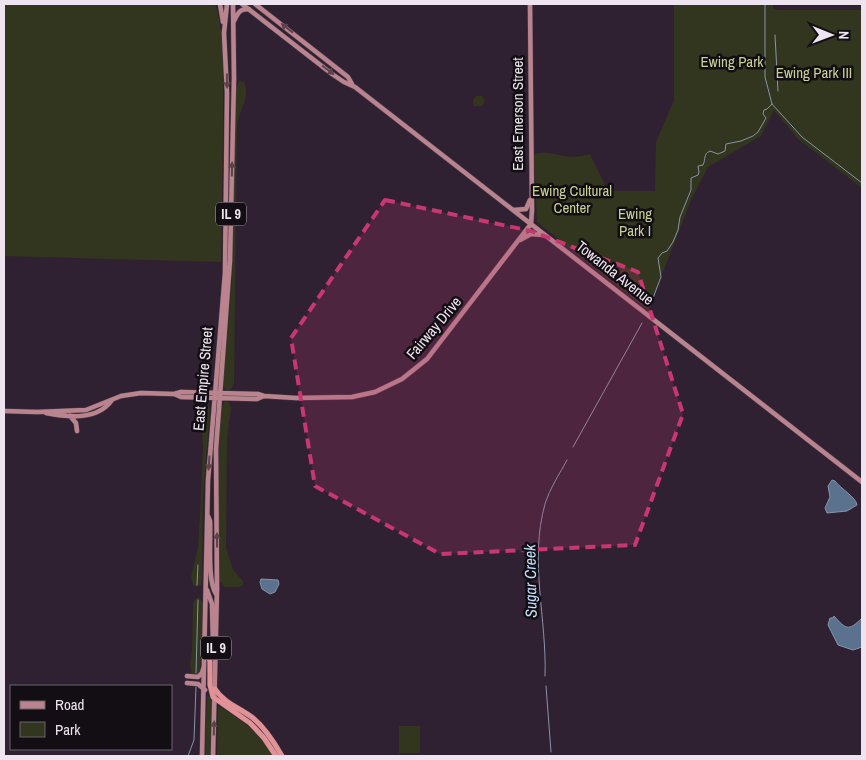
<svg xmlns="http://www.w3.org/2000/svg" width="866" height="760" viewBox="0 0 866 760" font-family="'Archivo Narrow',sans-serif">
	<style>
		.green { fill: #32361e }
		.water { fill: #5a728d; stroke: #8694aa }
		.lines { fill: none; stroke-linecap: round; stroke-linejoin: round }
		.stream { stroke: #8694aa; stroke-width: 1 }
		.major-casing { stroke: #4b3e4c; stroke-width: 5.5 }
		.highway-casing { stroke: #4b3e4c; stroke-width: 6 }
		.major { stroke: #ba848e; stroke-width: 4.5 }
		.highway { stroke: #e19297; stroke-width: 5 }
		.oneway { fill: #5e434b }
		.marked { fill: #c93771; fill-opacity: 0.2; stroke: #c93771; stroke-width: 4; stroke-dasharray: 10 6; stroke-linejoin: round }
		.labels { text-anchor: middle; stroke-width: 5; stroke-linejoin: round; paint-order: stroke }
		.shield { fill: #130d14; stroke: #aca4ad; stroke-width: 1 }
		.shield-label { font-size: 14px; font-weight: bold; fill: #eee4ef }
		.park-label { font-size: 15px; fill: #c7d295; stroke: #130d14 }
		.street-label { font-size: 15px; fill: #eee4ef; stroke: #130d14 }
		.water-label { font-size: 16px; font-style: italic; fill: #c4defb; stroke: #130d14 }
	</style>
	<rect width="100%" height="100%" fill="#2f2131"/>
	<path class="green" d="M 4,4 L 215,4 C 225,33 223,73 223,103 C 223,156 222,209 221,262 L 4,256 Z
		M 674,4 L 773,4 L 773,9 L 778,10 L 862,10 L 862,188 L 798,139 L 774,110 L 761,136 L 708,167 L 692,198 L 648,310 L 537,222 L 534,155 C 544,149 558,156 570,157 C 577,157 583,156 590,154 L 608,191 L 655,191 L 656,142 L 674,100 Z
		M 239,81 L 244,82 C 251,96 239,110 237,125 L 234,383 L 232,388 L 228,391 L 224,388 L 223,384 L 232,281 L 236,89 Z
		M 476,96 L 482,96 L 485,101 L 482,106 L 473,106 L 473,100 Z
		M 203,401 L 208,402 L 210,409 L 203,496 L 202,579 L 201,585 L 196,587 L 193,585 L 191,577 L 198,547 L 200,515 L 203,446 L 200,409 Z
		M 228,401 L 231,408 L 227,437 L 226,548 L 233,570 L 243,581 L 243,585 L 240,587 L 225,587 L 219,580 L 219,447 L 221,407 L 224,402 Z
		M 199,597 L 203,603 L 203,622 L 200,672 L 198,675 L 194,675 L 192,674 L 190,666 L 192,649 L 193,604 L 195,599 Z
		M 207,695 L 209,696 L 213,703 L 211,756 L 205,756 Z
		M 218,706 C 241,719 259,732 273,756 L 217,756 Z
		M 399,726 L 420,726 L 420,753 L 399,753 Z"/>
	<path class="water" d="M 832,480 L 835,481 C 841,489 856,497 857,505 L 847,511 L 827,513 L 825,508 L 830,497 L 828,486 Z
		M 261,579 L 278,580 L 279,584 L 275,592 L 270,594 L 262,589 L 260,582 Z
		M 834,616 C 846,629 848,632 862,618 L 862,647 L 853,650 L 838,645 L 828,625 L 830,618 L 833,618 Z"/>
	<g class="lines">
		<path class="stream" d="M 765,4 L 765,77 L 772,104 L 802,137 L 862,183
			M 775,35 L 778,91
			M 650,306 L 661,277 L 658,258 L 662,253 L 667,251 L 673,242 L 678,230 L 680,217 L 691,190 L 691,178 L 698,175 L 699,172 L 698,166 L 703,165 C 706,159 703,154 710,151 L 718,154 L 725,151 L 726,144 L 741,141 L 753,136 L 758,132 L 766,118 L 763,114 L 764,110 L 767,109 L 772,104
			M 573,447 L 642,323
			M 197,585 L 198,565
			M 196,673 L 198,600
			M 545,676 C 547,619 529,561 545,504 C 550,488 559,475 567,460
			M 546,686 L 551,752
			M 188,756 L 194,740 L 196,687"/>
		<defs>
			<path id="major" d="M 220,4 L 223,22
				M 242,4 L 332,74 L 344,82 L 355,87 L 862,482
				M 255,4 L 348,77 L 352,84
				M 234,21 C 238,13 239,9 249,9
				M 514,210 L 526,209 L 530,200
				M 520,240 L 531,234 L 543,235
				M 174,394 L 181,397 L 257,399 L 264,396
				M 4,411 L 37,412 L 86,410 L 121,396 L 141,393 L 174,394 L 181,392 L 258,394 L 264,396 L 296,398 L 352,397 L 375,392 L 402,379 L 427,359 L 527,229 L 531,224 L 532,210 L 530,4
				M 46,413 C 68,417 97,421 112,400
				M 70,416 L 76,423 L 77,431
				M 208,516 L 210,521 C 211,539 207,580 216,594
				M 207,590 L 212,604 L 213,644
				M 187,676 L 198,677 L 202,673 L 204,666
				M 187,683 L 198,684 L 205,690
				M 202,756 L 208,480 L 225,273 L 227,93 L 224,33 L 227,4
				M 213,756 L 217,589 L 216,449 L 230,261 L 234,78 L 233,4"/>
			<path id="highway" d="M 206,642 L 210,662 L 210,685 L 213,697 L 250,723 L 264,738 L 276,756
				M 215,689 C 224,703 240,708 253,718 C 265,728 274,742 282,756"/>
		</defs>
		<use href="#major" class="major-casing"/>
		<use href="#highway" class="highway-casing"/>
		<use href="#major" class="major"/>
		<use href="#highway" class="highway"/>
	</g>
	<defs><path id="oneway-solid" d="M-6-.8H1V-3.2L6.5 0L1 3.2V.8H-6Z" transform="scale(1.25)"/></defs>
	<g class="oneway">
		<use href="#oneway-solid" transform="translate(287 28) rotate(-142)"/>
		<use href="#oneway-solid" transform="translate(328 70) rotate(37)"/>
		<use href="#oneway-solid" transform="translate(227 81) rotate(89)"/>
		<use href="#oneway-solid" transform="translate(232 169) rotate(-89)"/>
		<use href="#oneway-solid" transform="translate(209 463) rotate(94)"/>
		<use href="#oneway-solid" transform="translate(217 540) rotate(-90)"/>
		<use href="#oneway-solid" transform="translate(214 728) rotate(-88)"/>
	</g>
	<path class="marked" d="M 385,200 L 531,231 L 638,272 L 683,414 L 635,545 L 440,554 L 315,486 L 291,338 Z"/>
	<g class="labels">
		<g class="shield">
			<rect x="216" y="202.5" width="30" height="23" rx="4"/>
			<rect x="201" y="636.5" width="30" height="23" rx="4"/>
		</g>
		<g class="shield-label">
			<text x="231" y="219">IL 9</text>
			<text x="216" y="653">IL 9</text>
		</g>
		<g class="park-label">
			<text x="732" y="67">Ewing Park</text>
			<text x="814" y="78">Ewing Park III</text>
			<text x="572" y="196">Ewing Cultural<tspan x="572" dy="17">Center</tspan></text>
			<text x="635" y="219">Ewing<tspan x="635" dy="17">Park I</tspan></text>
		</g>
		<g class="street-label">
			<text transform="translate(518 114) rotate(-90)" y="5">East Emerson Street</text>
			<text transform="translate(615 273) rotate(38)" y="5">Towanda Avenue</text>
			<text transform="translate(434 328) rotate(-50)" y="5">Fairway Drive</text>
			<text transform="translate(203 379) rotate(-85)" y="5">East Empire Street</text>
		</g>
		<g class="water-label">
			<text transform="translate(530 581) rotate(-91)" y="6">Sugar Creek</text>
		</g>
	</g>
	<rect width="866" height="760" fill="none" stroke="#eee4ef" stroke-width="10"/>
	<rect x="10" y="685" width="162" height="65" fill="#130d14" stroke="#6b636c"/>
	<rect x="20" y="701" width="25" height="8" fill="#ba848e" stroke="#6b636c"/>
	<text x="55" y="710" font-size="15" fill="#eee4ef">Road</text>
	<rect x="20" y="722" width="25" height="15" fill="#32361e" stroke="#6b636c"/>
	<text x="55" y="735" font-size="15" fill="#eee4ef">Park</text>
	<g transform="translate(831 35) rotate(91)" stroke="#130d14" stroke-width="4" paint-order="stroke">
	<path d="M0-4L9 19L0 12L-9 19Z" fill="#eee4ef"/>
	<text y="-8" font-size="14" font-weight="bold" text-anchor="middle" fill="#eee4ef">N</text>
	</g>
</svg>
